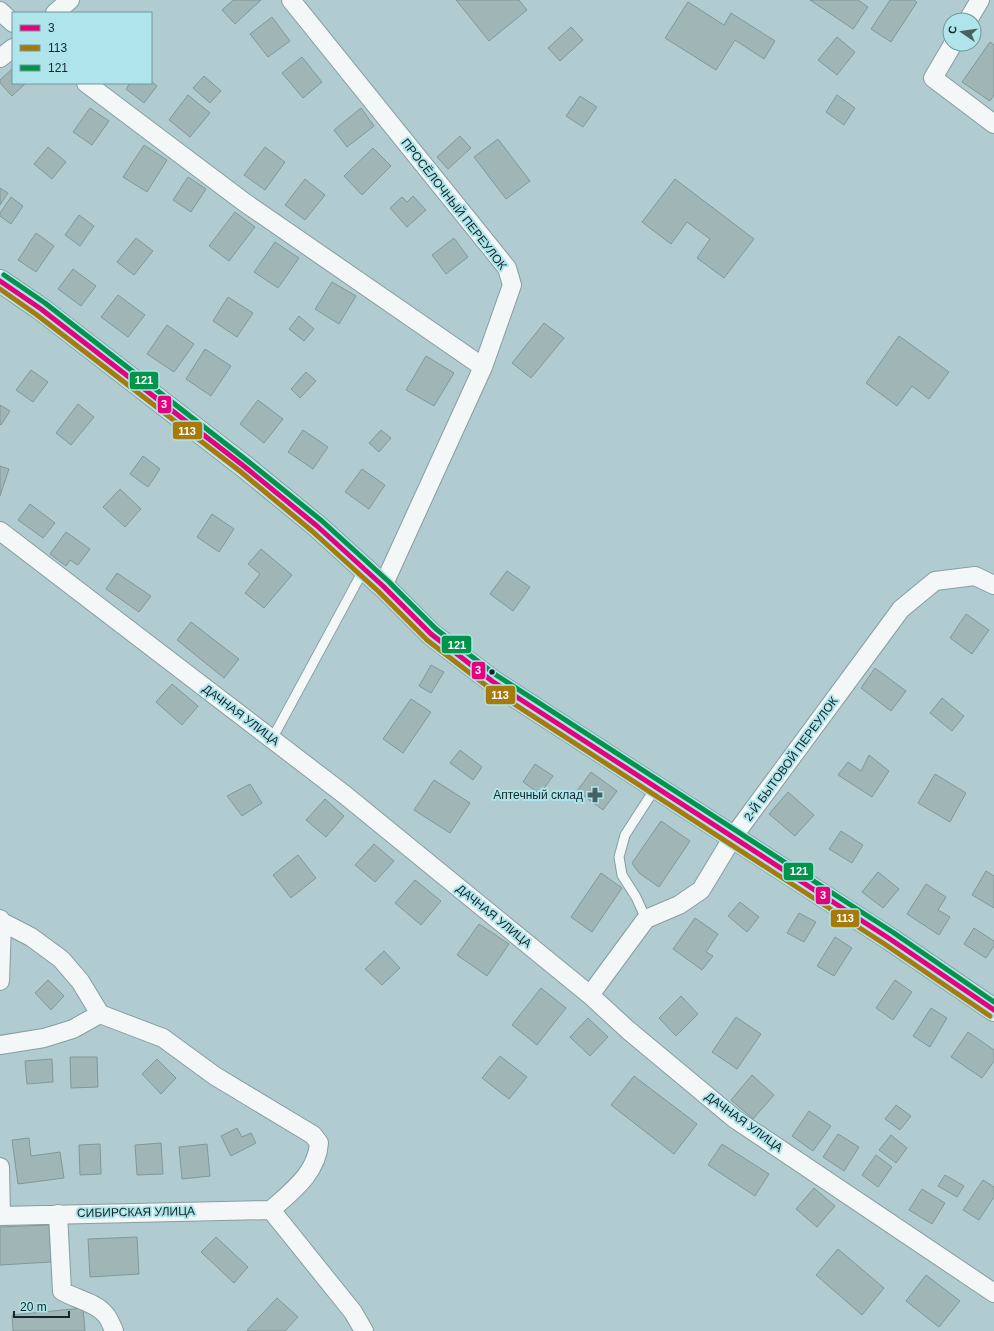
<svg xmlns="http://www.w3.org/2000/svg" width="994" height="1331" viewBox="0 0 994 1331" font-family="Helvetica,sans-serif">
	<style>
		.building { fill: #a0b6b6; stroke: #829898 }
		.lines { fill: none; stroke-linecap: round; stroke-linejoin: round }
		.service-casing { stroke: #879da0; stroke-width: 11 }
		.minor-casing { stroke: #879da0; stroke-width: 20 }
		.tertiary-casing { stroke: #879da0; stroke-width: 24 }
		.service { stroke: #f3f7f8; stroke-width: 9 }
		.minor { stroke: #f3f7f8; stroke-width: 18 }
		.tertiary { stroke: #f3f7f8; stroke-width: 22 }
		.bus-1-casing { stroke: #afe4ea; stroke-width: 8 }
		.bus-2-casing { stroke: #afe4ea; stroke-width: 8 }
		.bus-3-casing { stroke: #afe4ea; stroke-width: 8 }
		.bus-1 { stroke: #e5007d; stroke-width: 5 }
		.bus-2 { stroke: #a77a0e; stroke-width: 5 }
		.bus-3 { stroke: #03934b; stroke-width: 5 }
		.bus-dot { fill: #122729; stroke: #afe4ea; stroke-width: 1.5 }
		.labels { text-anchor: middle; stroke-width: 4; stroke-linejoin: round; paint-order: stroke }
		.street-label { font-size: 12px; fill: #122729; stroke: #afe4ea }
		.poi-label { font-size: 12px; fill: #122729; stroke: #afe4ea; text-anchor: end }
		.line-badge { stroke: #afe4ea; stroke-width: 1.5 }
		.badge-label { font-size: 11px; text-anchor: middle; font-weight: bold; fill: #fff }
	</style>
	<rect width="100%" height="100%" fill="#b0ccd0"/>
	<path class="building" d="M 233,0 L 261,0 L 235,24 L 222,10 Z
		M 456,0 L 519,0 L 527,10 L 489,41 Z
		M 810,0 L 858,0 L 868,7 L 853,29 Z
		M 890,0 L 914,0 L 917,2 L 891,42 L 871,29 Z
		M 688,2 L 724,25 L 731,13 L 775,41 L 764,59 L 735,40 L 716,70 L 665,38 Z
		M 272,17 L 290,41 L 268,57 L 250,34 Z
		M 571,27 L 583,40 L 560,61 L 548,48 Z
		M 837,37 L 855,52 L 837,75 L 818,60 Z
		M 990,42 L 994,45 L 994,95 L 990,101 L 962,82 Z
		M 302,57 L 322,82 L 303,98 L 282,73 Z
		M 13,68 L 13,83 L 26,83 L 12,96 L 0,83 L 0,80 Z
		M 204,76 L 221,91 L 210,103 L 193,88 Z
		M 151,81 L 157,86 L 144,103 L 126,89 L 130,83 L 151,83 Z
		M 188,95 L 210,113 L 190,137 L 169,120 Z
		M 837,95 L 855,108 L 844,125 L 826,112 Z
		M 580,96 L 597,107 L 583,127 L 566,116 Z
		M 90,108 L 109,121 L 92,145 L 73,132 Z
		M 361,108 L 374,126 L 347,147 L 334,130 Z
		M 460,136 L 471,148 L 448,169 L 437,157 Z
		M 498,139 L 530,181 L 506,199 L 474,157 Z
		M 144,145 L 167,160 L 147,192 L 123,177 Z
		M 48,147 L 66,162 L 52,179 L 34,164 Z
		M 265,147 L 285,162 L 265,190 L 244,175 Z
		M 373,148 L 391,166 L 362,195 L 344,176 Z
		M 188,177 L 206,189 L 191,212 L 173,200 Z
		M 305,179 L 325,195 L 305,220 L 285,205 Z
		M 675,179 L 754,239 L 724,278 L 697,258 L 710,239 L 687,222 L 671,244 L 642,222 Z
		M 0,188 L 8,193 L 0,205 Z
		M 413,196 L 426,210 L 407,227 L 390,208 L 402,197 L 407,202 Z
		M 11,197 L 23,206 L 11,224 L 0,216 L 0,213 Z
		M 235,212 L 255,227 L 229,261 L 209,246 Z
		M 79,215 L 94,226 L 80,246 L 65,235 Z
		M 36,233 L 54,246 L 36,272 L 18,260 Z
		M 136,238 L 153,251 L 134,275 L 117,262 Z
		M 454,238 L 468,257 L 446,274 L 432,255 Z
		M 275,242 L 299,258 L 278,288 L 254,272 Z
		M 73,269 L 96,286 L 81,306 L 58,289 Z
		M 332,282 L 356,296 L 339,324 L 315,309 Z
		M 118,295 L 145,315 L 128,337 L 101,317 Z
		M 228,297 L 253,313 L 237,337 L 213,321 Z
		M 299,316 L 314,329 L 304,341 L 289,329 Z
		M 544,323 L 564,338 L 531,378 L 512,363 Z
		M 167,325 L 194,344 L 174,372 L 147,354 Z
		M 899,336 L 949,372 L 929,399 L 912,386 L 897,406 L 866,383 Z
		M 205,349 L 231,366 L 211,396 L 186,379 Z
		M 426,356 L 454,373 L 434,406 L 406,390 Z
		M 31,370 L 48,382 L 33,402 L 16,390 Z
		M 306,372 L 316,381 L 300,398 L 291,389 Z
		M 258,400 L 283,419 L 264,443 L 240,424 Z
		M 78,404 L 94,417 L 71,445 L 56,433 Z
		M 0,405 L 10,411 L 1,425 L 0,424 Z
		M 303,430 L 328,447 L 313,469 L 288,452 Z
		M 381,430 L 391,438 L 379,452 L 369,443 Z
		M 143,456 L 160,469 L 148,487 L 130,474 Z
		M 0,466 L 9,469 L 0,496 Z
		M 362,469 L 385,485 L 369,509 L 345,492 Z
		M 120,489 L 141,509 L 125,527 L 103,507 Z
		M 30,504 L 55,523 L 43,538 L 18,520 Z
		M 212,514 L 234,529 L 219,552 L 197,537 Z
		M 66,532 L 90,549 L 78,565 L 70,560 L 66,566 L 50,554 Z
		M 261,549 L 292,575 L 264,608 L 245,593 L 260,574 L 248,564 Z
		M 507,571 L 530,587 L 513,611 L 490,594 Z
		M 117,573 L 151,596 L 139,612 L 106,589 Z
		M 966,614 L 989,630 L 972,654 L 950,638 Z
		M 191,622 L 239,659 L 224,678 L 177,640 Z
		M 431,665 L 444,672 L 431,693 L 419,686 Z
		M 875,668 L 906,691 L 891,711 L 861,688 Z
		M 172,684 L 198,706 L 182,725 L 156,702 Z
		M 942,698 L 964,716 L 952,731 L 930,713 Z
		M 411,699 L 431,712 L 403,753 L 383,739 Z
		M 460,750 L 482,767 L 473,780 L 450,763 Z
		M 869,755 L 889,771 L 872,797 L 838,775 L 848,762 L 861,771 Z
		M 535,764 L 553,776 L 540,794 L 523,782 Z
		M 591,772 L 617,791 L 603,810 L 577,791 Z
		M 935,774 L 966,793 L 950,822 L 918,803 Z
		M 434,780 L 470,803 L 450,833 L 414,810 Z
		M 250,784 L 262,803 L 242,816 L 227,796 Z
		M 788,792 L 814,815 L 795,836 L 769,814 Z
		M 325,799 L 344,816 L 326,837 L 306,820 Z
		M 661,821 L 690,841 L 659,887 L 639,873 L 632,863 Z
		M 841,831 L 863,845 L 852,863 L 829,849 Z
		M 374,844 L 394,861 L 375,882 L 355,865 Z
		M 298,855 L 316,878 L 291,898 L 273,875 Z
		M 986,871 L 994,876 L 994,908 L 972,895 Z
		M 878,872 L 899,889 L 883,908 L 862,892 Z
		M 601,873 L 622,888 L 592,932 L 571,917 Z
		M 415,880 L 441,901 L 421,925 L 395,903 Z
		M 926,884 L 946,897 L 938,910 L 950,917 L 939,935 L 907,914 Z
		M 740,902 L 759,917 L 747,932 L 728,916 Z
		M 799,913 L 816,922 L 804,942 L 787,933 Z
		M 695,918 L 718,934 L 706,952 L 713,956 L 702,970 L 673,949 Z
		M 479,924 L 509,944 L 487,976 L 457,955 Z
		M 974,928 L 994,941 L 994,946 L 986,958 L 964,944 Z
		M 835,937 L 852,948 L 834,976 L 817,966 Z
		M 384,951 L 400,968 L 382,985 L 365,969 Z
		M 48,980 L 64,996 L 51,1010 L 35,993 Z
		M 895,980 L 912,992 L 893,1020 L 876,1008 Z
		M 541,988 L 566,1008 L 537,1045 L 512,1025 Z
		M 681,996 L 698,1014 L 676,1036 L 659,1018 Z
		M 931,1008 L 947,1018 L 930,1047 L 913,1036 Z
		M 736,1017 L 761,1034 L 737,1069 L 712,1052 Z
		M 588,1018 L 608,1037 L 590,1056 L 570,1037 Z
		M 968,1032 L 994,1050 L 994,1061 L 982,1078 L 951,1057 Z
		M 500,1056 L 527,1077 L 509,1099 L 482,1078 Z
		M 70,1057 L 97,1057 L 98,1087 L 71,1088 Z
		M 52,1059 L 53,1082 L 27,1084 L 25,1061 Z
		M 157,1059 L 176,1078 L 161,1094 L 142,1074 Z
		M 752,1075 L 774,1095 L 753,1119 L 731,1100 Z
		M 634,1076 L 697,1124 L 674,1154 L 611,1105 Z
		M 896,1105 L 911,1116 L 900,1130 L 885,1119 Z
		M 809,1111 L 831,1126 L 813,1151 L 792,1136 Z
		M 237,1128 L 242,1137 L 251,1133 L 256,1143 L 231,1156 L 221,1136 Z
		M 838,1134 L 859,1147 L 844,1171 L 823,1157 Z
		M 891,1135 L 907,1148 L 896,1163 L 879,1150 Z
		M 29,1138 L 31,1156 L 60,1152 L 64,1178 L 18,1184 L 12,1140 Z
		M 161,1143 L 163,1174 L 137,1175 L 135,1145 Z
		M 100,1144 L 101,1174 L 80,1175 L 79,1145 Z
		M 207,1144 L 210,1176 L 182,1179 L 179,1147 Z
		M 722,1144 L 769,1174 L 755,1196 L 708,1165 Z
		M 876,1155 L 892,1167 L 878,1187 L 862,1175 Z
		M 945,1175 L 964,1186 L 957,1197 L 938,1186 Z
		M 983,1180 L 994,1187 L 994,1197 L 979,1220 L 963,1210 Z
		M 814,1188 L 835,1206 L 817,1227 L 796,1209 Z
		M 922,1189 L 945,1203 L 932,1224 L 909,1210 Z
		M 49,1225 L 51,1262 L 0,1265 L 0,1227 Z
		M 137,1237 L 139,1274 L 90,1277 L 88,1239 Z
		M 216,1237 L 248,1267 L 234,1283 L 201,1252 Z
		M 838,1249 L 884,1288 L 862,1315 L 816,1275 Z
		M 926,1275 L 960,1301 L 939,1327 L 906,1301 Z
		M 277,1298 L 298,1317 L 285,1331 L 249,1331 L 247,1330 Z
		M 83,1308 L 85,1331 L 13,1331 L 12,1315 Z"/>
	<g class="lines">
		<defs>
			<path id="service" d="M 272,739 L 364,569
				M 646,919 L 636,897 L 622,875 L 619,857 L 625,835 L 656,787"/>
			<path id="minor" d="M 291,0 L 507,268 L 512,285 L 483,367 L 383,586
				M 0,11 L 13,23
				M 55,13 L 70,0
				M 968,20 L 980,0
				M 953,44 L 933,78 L 994,124
				M 0,58 L 13,48
				M 86,83 L 244,202 L 483,367
				M 0,531 L 345,795 L 590,995 L 628,1030 L 735,1119 L 994,1293
				M 0,919 L 2,922 L 0,981
				M 2,922 L 31,937 L 61,959 L 80,981 L 100,1014 L 163,1038 L 215,1076 L 313,1135 L 319,1143 C 317,1173 292,1191 271,1210 L 353,1312 L 364,1331
				M 590,995 L 646,919 L 679,905 L 701,890 L 733,837 L 901,609 L 935,581 L 975,576 L 994,585
				M 0,1045 L 44,1038 L 73,1029 L 100,1014
				M 0,1167 L 1,1216
				M 58,1214 L 62,1291 C 75,1299 95,1302 105,1314 C 109,1318 112,1326 114,1331
				M 0,1216 L 271,1210"/>
			<path id="tertiary" d="M 0,281 L 41,309 L 245,467 L 317,526 L 383,586 L 431,634 L 492,681 L 890,939 L 994,1010"/>
		</defs>
		<use href="#service" class="service-casing"/>
		<use href="#minor" class="minor-casing"/>
		<use href="#tertiary" class="tertiary-casing"/>
		<use href="#service" class="service"/>
		<use href="#minor" class="minor"/>
		<use href="#tertiary" class="tertiary"/>
		<defs>
			<path id="bus-1" d="M 0,281 L 41,309 L 245,467 L 317,526 L 383,586 L 431,634 L 492,681 L 890,939 L 994,1010"/>
			<path id="bus-2" d="M 0,289 L 37,315 L 241,472 L 312,531 L 378,591 L 427,640 L 488,687 L 886,945 L 990,1016"/>
			<path id="bus-3" d="M 4,275 L 45,303 L 249,462 L 322,521 L 388,581 L 436,629 L 496,675 L 894,933 L 994,1002"/>
		</defs>
		<use href="#bus-1" class="bus-1-casing"/>
		<use href="#bus-2" class="bus-2-casing"/>
		<use href="#bus-3" class="bus-3-casing"/>
		<use href="#bus-1" class="bus-1"/>
		<use href="#bus-2" class="bus-2"/>
		<use href="#bus-3" class="bus-3"/>
	</g>
	<defs>
		<symbol id="pharmacy-bare" viewBox="-9 -9 18 18"><path d="M-2-6h4v4h4v4h-4v4h-4v-4h-4v-4h4Z" fill="#496163" stroke="#afe4ea" stroke-width="2.5" paint-order="stroke"/></symbol>
	</defs>
	<g fill-rule="evenodd">
		<use href="#pharmacy-bare" x="584" y="784" width="22" height="22"/>
	</g>
	<circle class="bus-dot" cx="492" cy="672" r="3.5"/>
	<g class="labels">
		<g class="street-label">
			<text transform="translate(454 204) rotate(52)" y="4">ПРОСЁЛОЧНЫЙ ПЕРЕУЛОК</text>
			<text transform="translate(241 715) rotate(37)" y="4">ДАЧНАЯ УЛИЦА</text>
			<text transform="translate(791 759) rotate(-54)" y="4">2-Й БЫТОВОЙ ПЕРЕУЛОК</text>
			<text transform="translate(494 916) rotate(39)" y="4">ДАЧНАЯ УЛИЦА</text>
			<text transform="translate(744 1122) rotate(36)" y="4">ДАЧНАЯ УЛИЦА</text>
			<text transform="translate(136 1212) rotate(-1)" y="4">СИБИРСКАЯ УЛИЦА</text>
		</g>
		<g class="poi-label">
			<text x="583" y="799">Аптечный склад</text>
		</g>
	</g>
	<g class="line-badge">
		<rect x="129" y="371" width="30" height="19" rx="4" fill="#03934b"/>
		<rect x="157" y="395" width="15" height="19" rx="4" fill="#e5007d"/>
		<rect x="172" y="421" width="31" height="19" rx="4" fill="#a77a0e"/>
		<rect x="441" y="635" width="31" height="19" rx="4" fill="#03934b"/>
		<rect x="471" y="661" width="15" height="19" rx="4" fill="#e5007d"/>
		<rect x="485" y="685" width="31" height="20" rx="4" fill="#a77a0e"/>
		<rect x="783" y="862" width="31" height="19" rx="4" fill="#03934b"/>
		<rect x="815" y="886" width="16" height="19" rx="4" fill="#e5007d"/>
		<rect x="830" y="909" width="30" height="19" rx="4" fill="#a77a0e"/>
	</g>
	<g class="badge-label">
		<text x="144" y="384">121</text>
		<text x="164" y="408">3</text>
		<text x="187" y="435">113</text>
		<text x="457" y="649">121</text>
		<text x="478" y="674">3</text>
		<text x="500" y="699">113</text>
		<text x="799" y="875">121</text>
		<text x="823" y="899">3</text>
		<text x="845" y="922">113</text>
	</g>
	<rect x="12" y="12" width="140" height="72" fill="#afe4ea" stroke="#70989d"/>
	<rect x="20" y="25" width="20" height="6" fill="#e5007d" stroke="#70989d"/>
	<text x="48" y="32" font-size="12" fill="#122729">3</text>
	<rect x="20" y="45" width="20" height="6" fill="#a77a0e" stroke="#70989d"/>
	<text x="48" y="52" font-size="12" fill="#122729">113</text>
	<rect x="20" y="65" width="20" height="6" fill="#03934b" stroke="#70989d"/>
	<text x="48" y="72" font-size="12" fill="#122729">121</text>
	<g transform="translate(962 32) rotate(283)"><circle r="19" fill="#afe4ea" stroke="#70989d"/>
	<path d="M0-3L7 15L0 10L-7 15Z" fill="#496163"/>
	<text y="-6" font-size="11" font-weight="bold" text-anchor="middle" fill="#122729">С</text>
	</g>
	<path d="M14 1311v6h55v-6" fill="none" stroke="#122729" stroke-width="2"/>
	<text x="20" y="1311" font-size="12" fill="#122729" stroke="#afe4ea" stroke-width="3" paint-order="stroke">20 m</text>
</svg>
